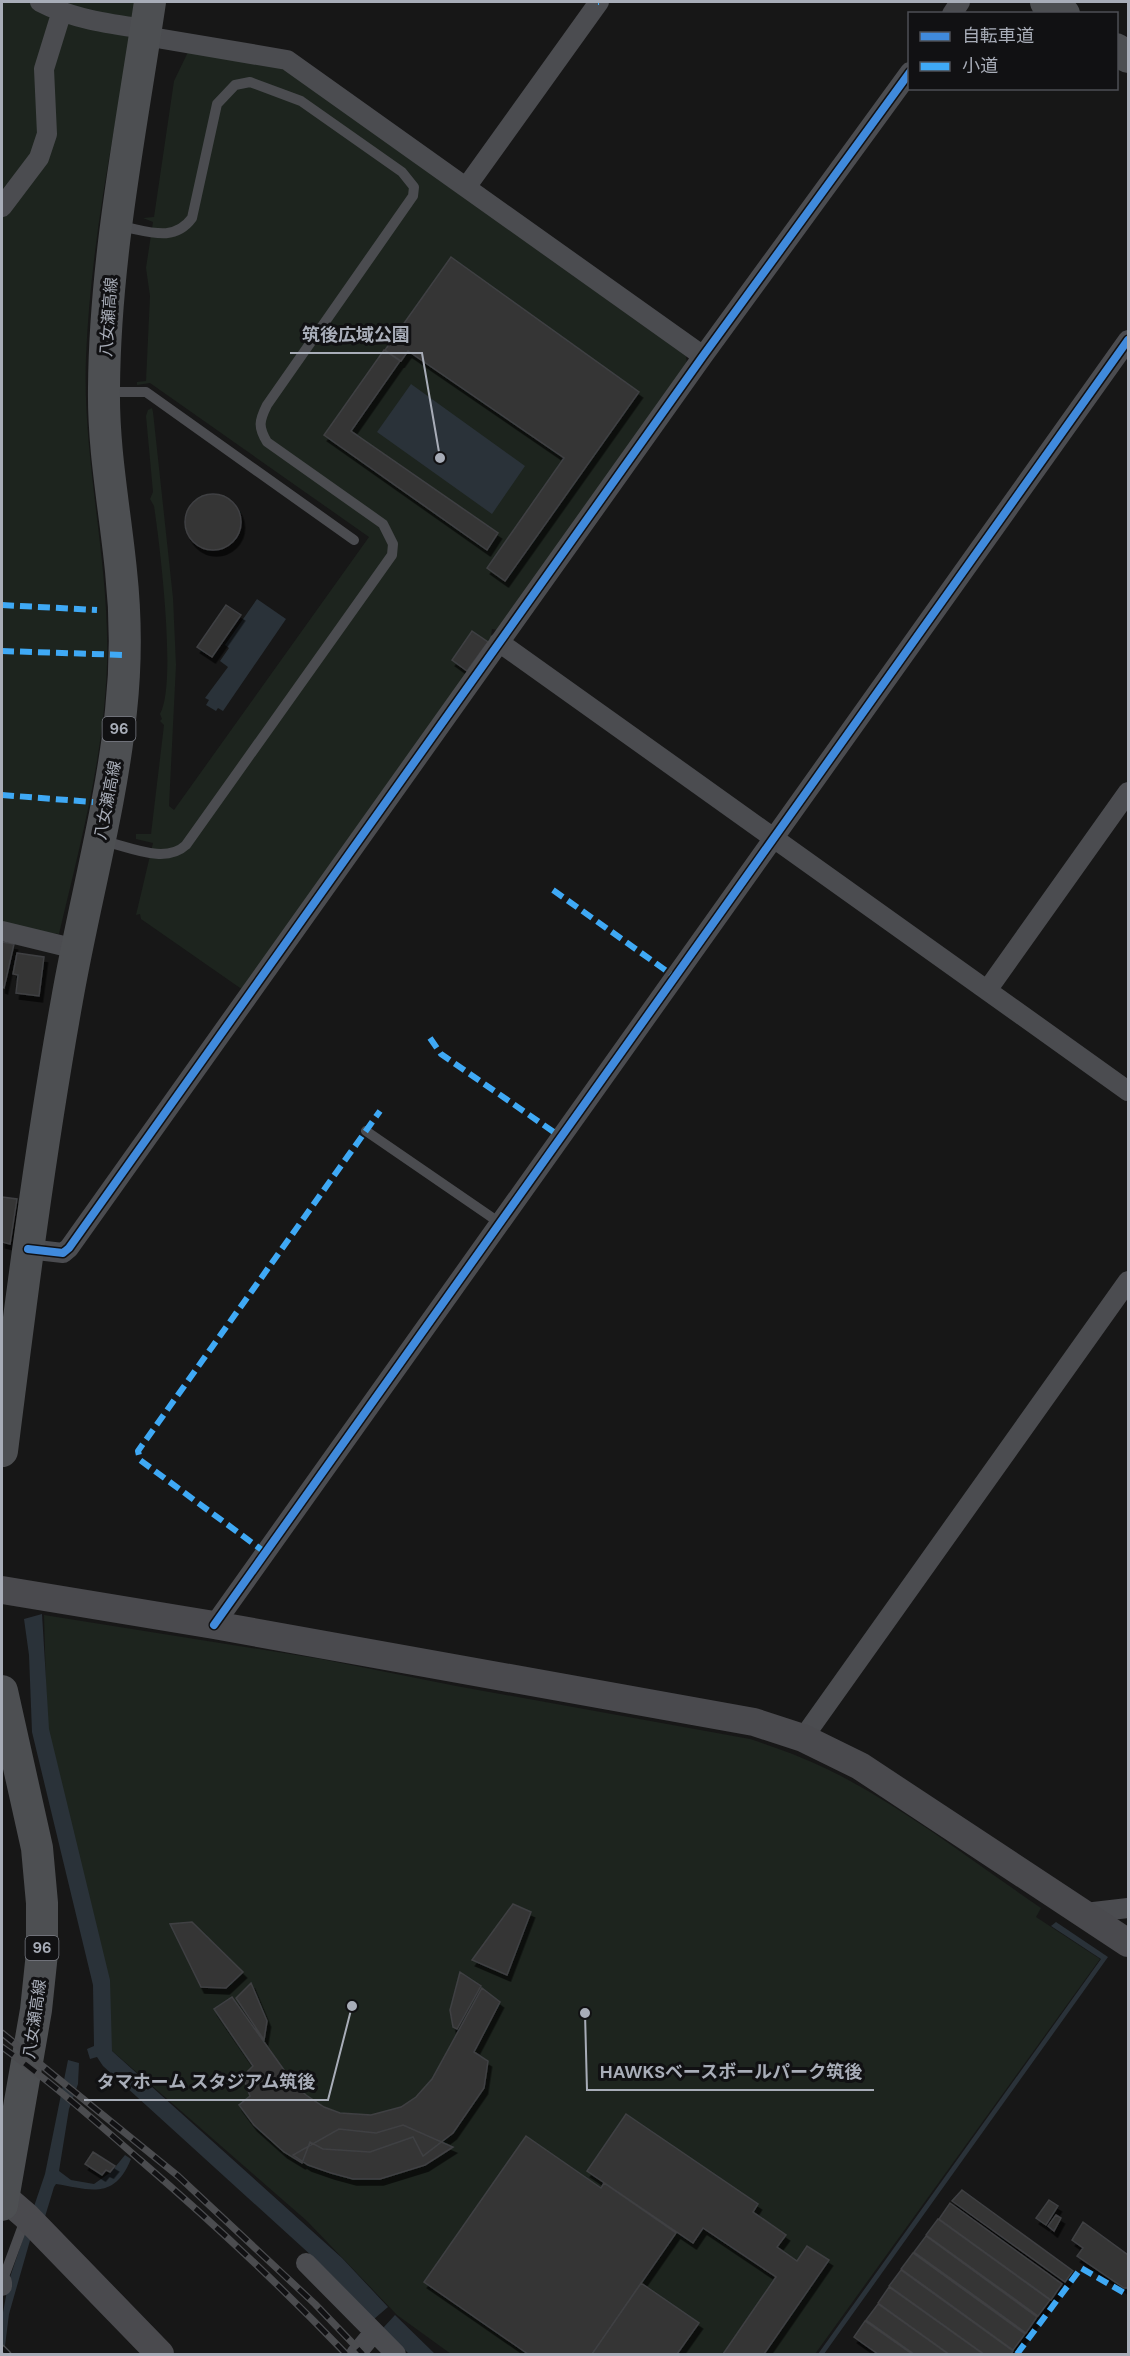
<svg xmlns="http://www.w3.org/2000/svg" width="1130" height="2356" viewBox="0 0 1130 2356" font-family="'DM Sans','Noto Sans JP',sans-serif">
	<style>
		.green { fill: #1d241e }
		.water { fill: #2a3239 }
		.building { fill: #353536; stroke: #3f4043; stroke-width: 1.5; filter: url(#shadow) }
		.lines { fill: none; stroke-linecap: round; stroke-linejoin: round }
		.lane { stroke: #4b4c50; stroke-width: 10 }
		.street { stroke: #4b4c50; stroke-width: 20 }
		.secondary { stroke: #4a4a4e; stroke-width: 28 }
		.primary { stroke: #4d4f52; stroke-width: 32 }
		.rail-casing { stroke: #4b4c4f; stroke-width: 7 }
		.rail { stroke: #111113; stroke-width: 4.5; stroke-dasharray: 14; stroke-linecap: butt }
		.quiet { stroke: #3fa9f5; stroke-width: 6; stroke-dasharray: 12 6; stroke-linecap: butt }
		.cycleway-casing { stroke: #111113; stroke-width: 11 }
		.cycleway { stroke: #408adc; stroke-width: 8 }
		.labels { text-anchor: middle; stroke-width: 6; stroke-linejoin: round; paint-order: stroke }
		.shield { fill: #111113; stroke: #7b7e86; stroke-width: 1.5 }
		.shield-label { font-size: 15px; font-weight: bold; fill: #a8adb8 }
		.street-label { font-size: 16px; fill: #a8adb8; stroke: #111113 }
		.leader { fill: none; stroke: #a8adb8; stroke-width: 2 }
		.callout-dot { fill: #a8adb8; stroke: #111113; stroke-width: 2 }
		.callout-label { font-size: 18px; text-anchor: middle; font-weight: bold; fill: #a8adb8; stroke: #111113; stroke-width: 6; stroke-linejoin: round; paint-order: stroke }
	</style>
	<defs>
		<filter id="shadow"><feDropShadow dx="3.5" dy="6" stdDeviation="0" flood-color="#0009"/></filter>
	</defs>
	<rect width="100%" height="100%" fill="#171717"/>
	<path class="green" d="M 2,2 L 138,2 C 116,120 91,237 86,357 C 82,460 110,561 107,664 C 104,757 80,845 59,934 L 2,926 Z
		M 188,52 L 281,67 L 686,356 L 687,365 L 498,630 L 492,629 L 490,644 L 243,990 L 141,919 L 140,914 L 136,915 L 153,843 L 136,839 L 136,834 L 151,834 L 164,725 L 160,721 L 162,719 L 160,714 C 177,685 160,546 154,506 L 150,499 L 153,492 L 146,416 L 148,410 L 152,408 L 153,412 L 173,598 L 176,665 L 169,806 L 174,810 L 369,537 L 150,383 L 137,385 L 137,382 L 146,381 L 150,296 L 146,268 L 153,222 L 143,218 L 154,217 L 174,81 Z
		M 44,1615 L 321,1659 L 456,1686 L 750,1739 C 780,1749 810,1760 839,1775 C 910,1812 975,1863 1041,1908 L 1036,1917 L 1100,1959 L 815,2354 L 451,2354 L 397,2315 L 307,2221 L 110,2049 L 47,1724 Z"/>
	<path class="water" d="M 411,384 L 525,466 L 492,514 L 377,432 Z
		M 257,599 L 286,619 L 223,711 L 218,708 L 216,711 L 206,705 L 209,700 L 205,698 L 228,667 L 220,661 L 229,648 L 225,645 Z
		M 42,1614 L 49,1729 L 110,1980 L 112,2051 L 342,2258 L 388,2307 L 374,2319 L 313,2257 L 103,2066 L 97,2057 L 90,2059 L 87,2049 L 94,2046 L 93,1985 L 32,1732 L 29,1655 L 24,1619 Z
		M 1056,1922 L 1108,1957 L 824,2354 L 818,2354 L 1101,1959 L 1051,1926 Z
		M 68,2060 L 79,2063 L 78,2084 L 69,2109 L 59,2171 L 71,2180 L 94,2184 L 111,2172 L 125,2155 L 131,2159 C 114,2201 89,2189 56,2184 L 54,2187 L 44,2220 L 31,2237 L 9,2314 L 4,2354 L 2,2354 L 2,2318 L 9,2280 L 45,2174 Z
		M 395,2315 L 435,2354 L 409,2354 L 383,2328 Z"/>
	<path class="building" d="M 451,257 L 639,392 L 505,581 L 487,568 L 564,458 L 408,351 L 401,361 L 385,350 Z
		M 384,350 L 400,361 L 351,431 L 498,533 L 487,550 L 324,435 Z
		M185 522a28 28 0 1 1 56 0a28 28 0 1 1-56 0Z
		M 226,605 L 241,615 L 212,657 L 197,647 Z
		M 472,631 L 488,642 L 467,671 L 452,660 Z
		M 2,942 L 14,944 L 4,988 L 2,987 Z
		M 17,953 L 44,957 L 39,996 L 16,993 L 18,975 L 13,974 Z
		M 2,1197 L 17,1199 L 10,1244 L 2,1242 Z
		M 513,1904 L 531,1912 L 507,1975 L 472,1960 Z
		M 192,1922 L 243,1972 L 226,1988 L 201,1987 L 170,1924 Z
		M 460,1972 L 481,1986 L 457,2029 L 453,2027 L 450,2010 Z
		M 251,1983 L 267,2021 L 264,2040 L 236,1998 Z
		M 482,1988 L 500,2002 L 474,2052 L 488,2061 L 484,2088 L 453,2133 L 423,2156 L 413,2137 L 370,2152 L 323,2149 L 310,2142 L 302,2163 L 284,2152 L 254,2125 L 239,2105 L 250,2096 L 243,2076 L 253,2066 L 214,2009 L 232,1997 L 294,2084 L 306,2095 L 324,2107 L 340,2113 L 371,2115 L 401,2107 L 416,2097 L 432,2079 Z
		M 626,2114 L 758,2204 L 753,2212 L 786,2235 L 777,2247 L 797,2261 L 807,2246 L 829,2260 L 764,2354 L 723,2354 L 776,2277 L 703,2228 L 693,2243 L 587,2171 Z
		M 403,2125 L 453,2147 L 425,2165 L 380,2179 L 353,2179 L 331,2173 L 308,2165 L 293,2155 L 339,2129 L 376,2133 Z
		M 526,2136 L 601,2188 L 604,2183 L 676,2233 L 592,2354 L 528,2354 L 424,2282 Z
		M 93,2152 L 115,2166 L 110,2172 L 106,2170 L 102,2175 L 85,2164 Z
		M 962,2190 L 1073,2271 L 1065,2282 L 952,2201 Z
		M 1049,2200 L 1058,2206 L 1046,2225 L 1036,2218 Z
		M 950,2203 L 1062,2284 L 1051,2300 L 939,2219 Z
		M 1056,2215 L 1061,2218 L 1054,2231 L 1048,2226 Z
		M 938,2219 L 1050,2300 L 1038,2316 L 926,2235 Z
		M 1083,2222 L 1128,2255 L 1128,2288 L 1124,2288 L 1077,2256 L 1083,2248 L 1072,2240 Z
		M 926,2236 L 1037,2317 L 1026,2333 L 914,2252 Z
		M 913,2253 L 1025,2334 L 1013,2350 L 901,2269 Z
		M 901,2270 L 1013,2351 L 1011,2354 L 984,2354 L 889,2286 Z
		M 641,2283 L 699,2323 L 677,2354 L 592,2354 Z
		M 889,2287 L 983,2354 L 949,2354 L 878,2303 Z
		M 878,2304 L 948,2354 L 914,2354 L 866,2320 Z
		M 865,2321 L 912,2354 L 878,2354 L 854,2337 Z"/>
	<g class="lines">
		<path class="lane" d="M 107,392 L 146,392 L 354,540
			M 103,841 C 128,846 165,865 186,845 L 392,555 L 393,544 L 383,524 L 267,442 C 258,427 259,421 267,405 L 413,196 L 414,187 L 402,172 L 301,101 L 250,82 L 235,85 L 217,104 L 192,218 C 173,244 146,230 119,226
			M 366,1131 L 500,1223
			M 2,2282 L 25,2220"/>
		<path class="street" d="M 40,2 C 72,19 110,24 146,29
			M 952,14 L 960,2
			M 145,36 L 287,60 L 703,356
			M 467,186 L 599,2
			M 2,207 L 39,158 L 47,134 L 44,69 L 61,14
			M 499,642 L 1128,1091
			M 2,931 L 76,949
			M 988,989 L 1128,792
			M 28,1249 L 63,1253 L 69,1248 L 703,356 L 910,72
			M 214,1625 L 1128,340
			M 803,1738 L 1128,1281
			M 1085,1913 L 1128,1908
			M 306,2263 L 396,2354
			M 2,2286 L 2,2282
			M 356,2354 L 374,2332"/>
		<path class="secondary" d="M 2,1590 L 214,1625 L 754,1722 L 803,1738 L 860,1766 L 1128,1943
			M 4,2197 L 26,2216 L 160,2354"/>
		<path class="primary" d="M 1046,2 L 1064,14
			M 1116,49 L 1128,57
			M 2,1451 C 21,1300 40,1150 67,1000 C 84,903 111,808 121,711 C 126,665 126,617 121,571 C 115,510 103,450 104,388 C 105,258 131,130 150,2
			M 2,1691 L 37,1848 L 42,1903 L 42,1953 L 36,2010 L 2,2205"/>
		<defs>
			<path id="rail" d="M 2,2033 L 178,2176 L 315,2304 L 363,2354
				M 2,2047 C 50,2081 95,2121 140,2160 C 211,2221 281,2286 346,2354
				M 2,2348 L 8,2354"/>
		</defs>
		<use href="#rail" class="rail-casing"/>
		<use href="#rail" class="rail"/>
		<path class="quiet" d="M 598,2 L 599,2
			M 2,605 L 97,610
			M 2,651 L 124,655
			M 2,795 L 93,802
			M 553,890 L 675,977
			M 430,1038 L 441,1054 L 561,1137
			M 266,1553 L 140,1460 L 138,1451 L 380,1111
			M 1017,2354 L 1081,2268 L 1128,2295"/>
		<defs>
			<path id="cycleway" d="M 28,1249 L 63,1253 L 69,1248 L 703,356 L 910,72
				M 214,1625 L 1128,340"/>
		</defs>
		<use href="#cycleway" class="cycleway-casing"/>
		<use href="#cycleway" class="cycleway"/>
	</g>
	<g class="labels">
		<g class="shield">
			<rect x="102.5" y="717" width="33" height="24" rx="4.5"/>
			<rect x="25.5" y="1936" width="33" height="24" rx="4.5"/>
		</g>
		<g class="shield-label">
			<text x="119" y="734">96</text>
			<text x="42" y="1953">96</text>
		</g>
		<g class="street-label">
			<text transform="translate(108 317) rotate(-86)" y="6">八女瀬高線</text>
			<text transform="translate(107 800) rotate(-79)" y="6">八女瀬高線</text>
			<text transform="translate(34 2019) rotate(-82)" y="6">八女瀬高線</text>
		</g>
	</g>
	<path class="leader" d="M440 458L422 353H290M585 2013L587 2090H874M352 2006L328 2100H84"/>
	<g class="callout-dot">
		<circle cx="440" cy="458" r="6"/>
		<circle cx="585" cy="2013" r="6"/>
		<circle cx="352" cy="2006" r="6"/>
	</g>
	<g class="callout-label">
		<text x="356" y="341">筑後広域公園</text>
		<text x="731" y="2078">HAWKSベースボールパーク筑後</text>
		<text x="206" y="2088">タマホーム スタジアム筑後</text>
	</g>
	<rect width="1130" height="2356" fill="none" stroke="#a8adb8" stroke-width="6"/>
	<rect x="908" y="12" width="210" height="78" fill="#111113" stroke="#4d4f55" stroke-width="1.5"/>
	<rect x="920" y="32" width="30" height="9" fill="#408adc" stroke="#4d4f55" stroke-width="1.5"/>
	<text x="962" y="42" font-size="18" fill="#a8adb8">自転車道</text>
	<rect x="920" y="62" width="30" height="9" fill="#3fa9f5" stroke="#4d4f55" stroke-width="1.5"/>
	<text x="962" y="72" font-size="18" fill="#a8adb8">小道</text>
</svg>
